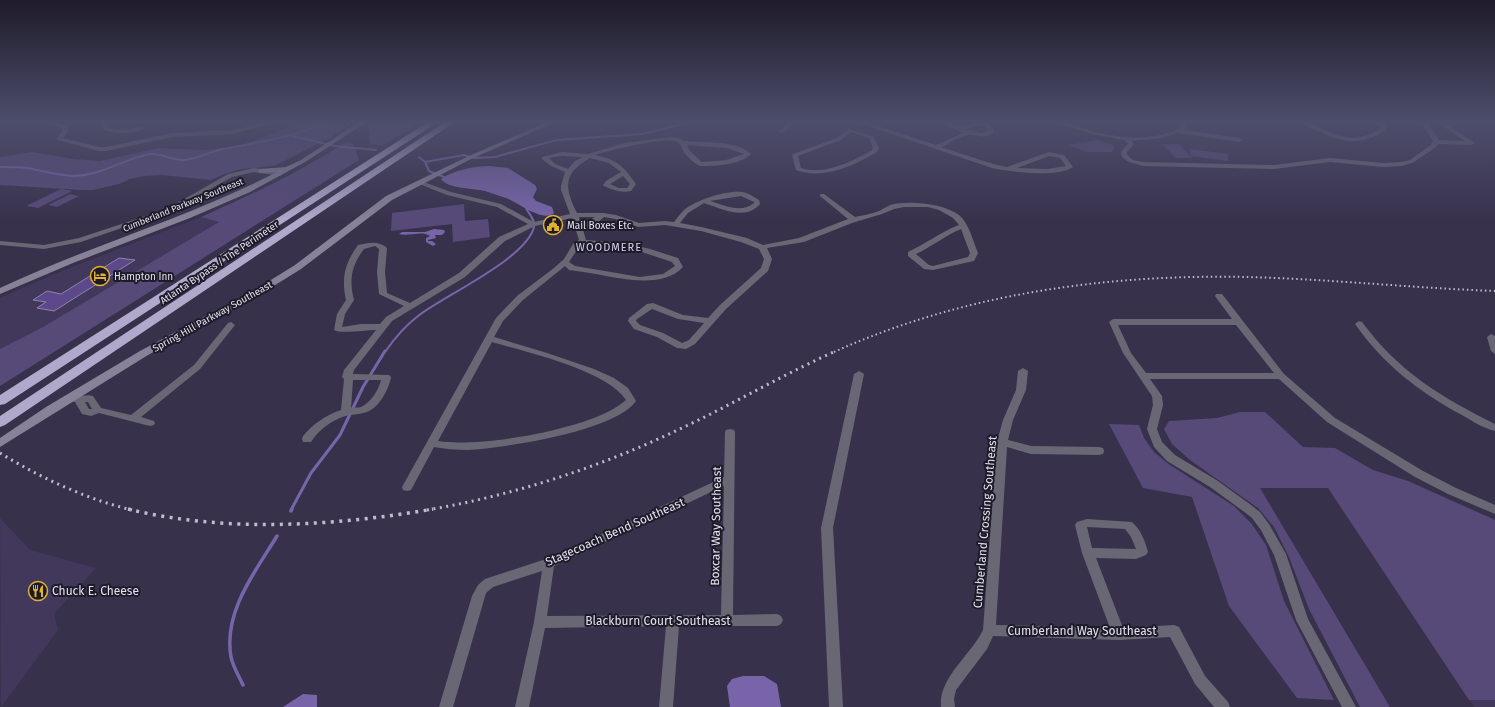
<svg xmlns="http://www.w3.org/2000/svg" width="1495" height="707" viewBox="0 0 1495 707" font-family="'Fira Sans',sans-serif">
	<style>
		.built { fill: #42385b }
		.green { fill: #574a79 }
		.water { fill: #7865a9 }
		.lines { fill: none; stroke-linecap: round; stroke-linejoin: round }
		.stream-far2 { stroke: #7865a9; stroke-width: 2 }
		.stream-far1 { stroke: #7865a9; stroke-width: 3 }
		.stream { stroke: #7865a9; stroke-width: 3.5 }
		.building { fill: #5c488a; stroke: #8d85a6 }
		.street { fill: #6a6775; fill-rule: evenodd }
		.secondary { fill: #878298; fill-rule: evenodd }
		.highway { fill: #b1a9cb; fill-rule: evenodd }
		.rail-far2 { stroke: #c0bbcf; stroke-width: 2; stroke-dasharray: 1.5 3; stroke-linecap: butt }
		.rail-far1 { stroke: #c0bbcf; stroke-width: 3; stroke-dasharray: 2 4.5; stroke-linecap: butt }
		.rail { stroke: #c0bbcf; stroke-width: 3.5; stroke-dasharray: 3 5.5; stroke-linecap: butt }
		.labels { text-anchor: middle; stroke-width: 4; stroke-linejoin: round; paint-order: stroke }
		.far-street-label { font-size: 9px; fill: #e4e0f2; stroke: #1e1b28 }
		.poi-label { font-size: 10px; fill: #e4e0f2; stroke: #1e1b28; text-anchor: start }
		.street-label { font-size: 10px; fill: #e4e0f2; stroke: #1e1b28 }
		.neighbourhood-label { font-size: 11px; letter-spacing: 1px; fill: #d4ccef; stroke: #1e1b28 }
		.near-street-label { font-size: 12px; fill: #e4e0f2; stroke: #1e1b28 }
		.near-poi-label { font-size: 12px; fill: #e4e0f2; stroke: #1e1b28; text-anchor: start }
	</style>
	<rect width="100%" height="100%" fill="#38314c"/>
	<path class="built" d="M 201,217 L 220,222 L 43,327 L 0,349 L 0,298 L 64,270 Z
		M 0,518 L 30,550 L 96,568 L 54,614 L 58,630 L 1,707 Z
		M 1469,700 L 1495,700 L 1495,707 L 1475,707 Z"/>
	<path class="green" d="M 303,122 L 354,122 L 333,136 L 274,166 L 241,169 L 224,174 L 211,180 L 162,175 L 144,176 L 130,179 L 119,184 L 93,190 L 82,190 L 0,185 L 0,157 L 32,152 L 74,159 L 100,161 L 158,148 L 205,150 L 244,145 Z
		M 375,122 L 421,122 L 383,145 L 370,144 L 368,127 Z
		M 1098,140 L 1115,146 L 1112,152 L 1088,152 L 1067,145 Z
		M 346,142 L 353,143 L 359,160 L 0,386 L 0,349 L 43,327 L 219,222 L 201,217 C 251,195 300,172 346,142 Z
		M 1162,144 L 1179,144 L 1192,158 L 1176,158 Z
		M 1190,149 L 1228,154 L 1228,161 L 1191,156 Z
		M 61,189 L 72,191 L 38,208 L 27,206 L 28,205 Z
		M 70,194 L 79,196 L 57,207 L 48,205 Z
		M 464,204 L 465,221 L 488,219 L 490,237 L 453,242 L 452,224 L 391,231 L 392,213 Z
		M 1240,412 L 1265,412 L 1303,447 L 1335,448 L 1373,470 L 1408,481 L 1495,520 L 1495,700 L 1469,700 L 1328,488 L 1260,488 L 1390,707 L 1360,707 L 1309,609 L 1289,557 L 1274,527 L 1258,508 L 1190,460 L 1172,444 L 1164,429 L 1169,421 L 1217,418 Z
		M 1109,424 L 1139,425 L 1144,438 L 1154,452 L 1170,465 L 1234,506 L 1251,523 L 1266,545 L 1284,601 L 1334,700 L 1297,698 L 1229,606 L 1192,497 L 1143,488 Z"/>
	<path class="water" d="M 490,166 L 508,168 L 535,185 L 537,189 L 533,197 L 536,201 L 552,207 L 554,213 C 542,223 518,202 506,198 C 499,196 492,193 485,191 C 473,188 448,189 441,179 C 454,170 474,166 490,166 Z
		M 434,229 L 444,230 L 445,232 L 442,235 L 435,235 L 436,238 L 428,240 L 428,241 L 432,241 L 436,244 L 433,246 L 426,242 L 426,238 L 430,236 C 421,230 409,237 399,234 L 402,232 L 425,232 Z
		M 743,676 L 764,676 L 777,684 L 781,707 L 730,707 L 727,686 L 732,679 Z
		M 303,694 L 317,695 L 317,707 L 283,707 Z"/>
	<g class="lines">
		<path class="stream-far2" d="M 293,136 L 334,146 L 376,150
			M 419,157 L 425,162 L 464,155 L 474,158 L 495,157 L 556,140 L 643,134 L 690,122
			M 425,162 L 429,171 L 444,177
			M 0,167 C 9,167 18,167 27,168 C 44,171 59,176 75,176 C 103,175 125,158 151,154 C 163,153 172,161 184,160 C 196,159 207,153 219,150 C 256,142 293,138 328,122
			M 385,352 C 394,339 405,326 418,316 C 445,295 526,259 534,227 C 536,221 529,214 526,208"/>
		<path class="stream-far1" d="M 291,510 L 311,473 L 340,435 L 363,387 L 385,351"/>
		<path class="stream" d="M 291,511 L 292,509
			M 243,685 C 239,676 233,667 231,657 C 223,612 255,572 277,536"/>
	</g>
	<path class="building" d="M 119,258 L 135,260 L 54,311 L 37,308 L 46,302 L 33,300 L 47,291 L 61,294 Z"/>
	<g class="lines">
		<path class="street" d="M 41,122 L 52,122 L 66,126 L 69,130 L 63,138 L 99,147 L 106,147 L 172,133 L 233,130 L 265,122 L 276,122 L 233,134 L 172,137 L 106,151 L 99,151 L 57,140 L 56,139 L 63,130 L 62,128 Z
			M 102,122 L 108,122 L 108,127 C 118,133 132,128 143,126 L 146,128 C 136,134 113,135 103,129 Z
			M 789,122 L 796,122 L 783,133 L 779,133 L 779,131 Z
			M 856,122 L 866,122 L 936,145 L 963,133 L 940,122 C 948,122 953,126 959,126 C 974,126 983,115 995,131 C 983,142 978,133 968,135 C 959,136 949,144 941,147 L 993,164 L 1007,167 L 1049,152 L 1064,155 L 1073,167 C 1058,178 1010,172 992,168 ZM 976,126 L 984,126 L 989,130 L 981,133 L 964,129 ZM 1049,156 L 1060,158 L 1066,166 L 1047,169 L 1017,168 Z
			M 1055,122 C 1069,122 1081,128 1095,132 C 1121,138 1157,142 1180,127 L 1182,122 L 1188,122 L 1184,130 L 1239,138 L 1242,140 L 1239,142 L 1178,133 L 1162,138 L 1131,141 L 1134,144 L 1127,152 L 1127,155 L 1133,160 L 1143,162 L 1274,165 L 1330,158 L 1383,163 L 1402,162 L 1410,160 L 1431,145 L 1433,141 L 1421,122 L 1427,122 L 1439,140 L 1465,141 L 1436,122 L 1443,122 L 1475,143 L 1472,145 L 1438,144 L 1436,147 L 1414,162 L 1402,166 L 1383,167 L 1330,162 L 1274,169 L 1143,166 L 1129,162 L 1122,157 L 1121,152 L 1128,144 L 1124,140 L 1092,134 Z
			M 1301,122 C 1310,122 1316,126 1325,130 C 1346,140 1359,141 1380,129 L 1381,127 L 1371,122 L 1380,122 L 1387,126 L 1385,131 C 1360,146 1343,143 1318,131 C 1312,128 1306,126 1301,122 Z
			M 848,129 L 873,136 L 879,148 L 877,152 C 853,166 823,180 796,170 L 792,155 L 793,154 L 837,138 ZM 851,132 L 869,138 L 873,148 L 872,150 C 853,161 824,176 801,168 L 798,156 L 841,140 Z
			M 671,137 L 679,138 L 685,141 C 703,143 737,140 751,154 C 740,165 715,166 700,166 C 695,164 687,157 684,152 C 681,148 682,144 677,142 C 666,136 608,151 595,155 C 618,160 623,166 636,184 L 631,191 C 621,193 613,190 604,186 L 603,185 L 606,181 L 621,172 L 609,163 L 590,158 C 563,173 564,187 577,213 L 603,213 L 616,215 L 639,223 L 665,221 L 674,222 C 677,218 680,214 684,210 C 696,200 726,190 742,192 C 749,193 754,197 759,200 L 760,204 C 746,221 722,209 704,203 L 688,213 L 680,223 L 701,227 L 747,238 L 763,245 L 799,238 L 848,219 L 820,196 L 820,194 L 824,194 L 855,217 C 863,215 871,214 879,211 C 883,209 886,207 890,205 C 907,200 944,203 959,215 C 969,223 973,241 978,253 L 974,261 L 933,270 L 924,269 L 908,256 L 908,252 C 925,244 941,232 959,225 L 953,218 L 939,210 L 928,207 L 904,207 L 894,209 L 882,214 L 852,223 L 804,242 L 767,248 L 772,259 L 768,271 L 726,309 L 695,344 L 686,349 L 677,348 L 657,337 L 634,329 L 628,321 L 629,318 L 647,304 L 653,303 L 683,315 L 708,318 L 720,305 L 761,268 L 764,259 L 759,249 L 741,242 L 701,231 L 665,225 L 638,227 L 615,219 L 604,217 L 595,225 L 583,230 L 586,240 L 624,243 L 650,249 L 678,258 L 683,267 C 659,293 607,274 576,271 L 569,270 L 565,266 L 523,300 L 503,321 L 494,337 L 547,353 L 594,369 L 614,378 L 628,388 L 636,401 C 616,431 504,448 468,450 C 456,450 445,449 434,447 L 411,490 L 407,491 L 403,490 L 402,487 L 496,318 L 517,296 L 554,268 L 564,259 L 573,244 L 579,240 L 572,218 L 535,226 L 505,241 L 465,277 L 392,321 L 354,370 L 353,374 L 389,375 L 391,377 C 389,389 379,408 367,412 C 358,415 348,414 340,418 C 328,423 318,431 311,442 L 303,442 L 302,439 L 303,436 C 313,424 326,415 341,410 L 344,379 L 342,377 L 344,370 L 376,330 C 367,330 339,334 334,330 L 337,314 L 346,300 C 341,278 345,263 358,245 C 369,243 378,240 387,248 L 385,272 L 387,293 L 410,303 L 459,273 L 499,237 L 528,224 L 497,207 L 447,195 L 417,183 L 417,181 L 421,181 L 451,192 L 501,204 L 534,222 L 570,214 L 561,190 L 561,186 L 565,172 L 551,166 L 542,159 L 542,157 L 562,152 L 588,154 L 625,143 ZM 687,145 L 727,148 L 744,154 L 726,160 L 702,162 L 690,151 ZM 562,156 L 583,157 L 575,161 L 568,169 L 555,164 L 549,158 ZM 623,176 L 630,184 L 627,188 L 619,188 L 610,184 ZM 741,196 L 754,202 L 754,203 C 741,214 724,205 710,201 ZM 579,217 L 595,217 L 581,225 ZM 961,229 L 970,253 L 968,257 L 933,266 L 929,265 L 916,254 C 931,247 946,235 961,229 ZM 584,244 L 630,248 L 672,262 L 675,266 L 663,274 L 640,277 L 575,266 L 569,262 L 579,247 ZM 375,246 L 379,249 L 377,272 L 379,294 L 404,306 L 386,317 L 380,324 L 361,324 L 342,327 L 345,314 L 354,300 C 349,280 351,266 364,249 ZM 652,309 L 678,319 L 704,323 L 689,340 L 682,343 L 663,333 L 640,325 L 636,321 L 637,319 ZM 492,342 C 526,352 607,370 626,400 C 595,429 479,448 438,441 ZM 353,380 L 381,380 C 379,389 371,403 361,407 C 358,408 354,407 351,408 Z
			M 254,168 L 280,172 L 283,174 L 280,176 L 254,172 L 232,177 L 171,211 L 81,242 L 44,249 L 0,245 L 0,241 L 44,245 L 79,238 L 167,209 L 228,174 Z
			M 1216,294 L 1222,294 L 1284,374 L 1335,418 L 1423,471 L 1456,488 L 1495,505 L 1495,514 L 1448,494 L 1415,477 L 1327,422 L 1279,379 L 1150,379 L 1162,396 L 1163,405 L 1157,429 L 1162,442 L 1175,455 L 1218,481 L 1251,505 L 1260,512 L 1269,524 L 1286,554 L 1308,619 L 1356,707 L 1342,707 L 1296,620 L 1274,555 L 1261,530 L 1252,518 L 1243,511 L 1210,487 L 1167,461 L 1154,447 L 1147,429 L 1153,405 L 1152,396 L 1123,353 L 1109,322 L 1113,319 L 1232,319 L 1215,296 ZM 1118,325 L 1236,325 L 1274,373 L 1146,373 L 1131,353 Z
			M 1359,321 L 1362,322 C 1399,372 1441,397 1495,424 L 1495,431 C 1483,428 1472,421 1462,415 C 1419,392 1383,364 1355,324 Z
			M 231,322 L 235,325 L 200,369 L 141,417 L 154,421 L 155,423 L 154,425 L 150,426 L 99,413 L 91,416 L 82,414 L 75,402 L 72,401 L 70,399 L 75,396 C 81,397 87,394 93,396 L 101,408 L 131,415 L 194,365 L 228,323 ZM 85,402 L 88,402 L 92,409 L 89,409 Z
			M 1491,334 L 1495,336 L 1495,354 L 1491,351 L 1487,337 Z
			M 1023,368 L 1028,371 L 1026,390 L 1013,420 L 1008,440 L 1031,446 L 1099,447 L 1103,448 L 1104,451 L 1103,454 L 1099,455 L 1031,454 L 1007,447 L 996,625 L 1110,628 L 1082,553 L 1075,525 L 1077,522 L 1087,519 L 1132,522 C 1141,530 1145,541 1148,552 L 1146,555 L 1136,559 L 1096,558 L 1123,628 L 1174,625 L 1179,627 L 1205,676 L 1228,702 L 1230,707 L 1214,707 L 1195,684 L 1170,637 L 1119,640 L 993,636 L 987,649 L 956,690 L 954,699 L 955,707 L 941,707 C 938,678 971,655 983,630 L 997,442 L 1003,420 L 1016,390 L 1018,371 ZM 1087,527 L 1125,529 L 1131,537 L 1136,549 L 1092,548 Z
			M 859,371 L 864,374 L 833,528 L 843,707 L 829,707 L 821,528 L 854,374 Z
			M 730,429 L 734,430 L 735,432 L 733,615 L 777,614 L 781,616 L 783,620 L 781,624 L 777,626 L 679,626 L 673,707 L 659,707 L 666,626 L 545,628 L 529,707 L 515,707 L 534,622 L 542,571 L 493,587 L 486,593 L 453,707 L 439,707 L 472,596 L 478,585 L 485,579 L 555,556 L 724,477 L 725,432 L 726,430 ZM 724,486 L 721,615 L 547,616 L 554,566 Z"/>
		<path class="secondary" d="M 359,122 L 367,122 L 305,162 L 250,192 L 190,218 L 73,263 L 0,294 L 0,288 C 22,278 44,268 67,259 C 137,231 209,207 277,172 L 259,173 L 259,169 L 286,167 L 301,160 Z
			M 547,122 L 556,122 L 473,158 L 392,200 L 301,269 L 264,292 L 148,355 L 0,447 L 0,438 L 46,407 L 140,351 L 258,288 L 295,265 L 386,196 L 469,156 Z"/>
		<path class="highway" d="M 428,122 L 438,122 L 5,404 L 0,405 L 0,395 Z
			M 445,122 L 455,122 L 5,425 L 0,427 L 0,416 Z"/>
		<path class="rail-far2" d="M 834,352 C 962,294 1106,274 1246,277 C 1329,279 1412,288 1495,291"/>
		<path class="rail-far1" d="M 0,453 C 41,478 86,499 132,510
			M 427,510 C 516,495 603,466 684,427 C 735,403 784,374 836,351"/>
		<path class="rail" d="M 128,509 C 224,533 336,526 433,509"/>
	</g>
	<linearGradient id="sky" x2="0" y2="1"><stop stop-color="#1f1b2a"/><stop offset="0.55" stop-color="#4d4e6c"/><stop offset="1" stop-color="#4d4e6c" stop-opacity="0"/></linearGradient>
	<rect width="1495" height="221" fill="url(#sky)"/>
	<defs>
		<symbol id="civic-ring" viewBox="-11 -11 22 22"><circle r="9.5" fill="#1e1b28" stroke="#e0b034" stroke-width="1.5"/><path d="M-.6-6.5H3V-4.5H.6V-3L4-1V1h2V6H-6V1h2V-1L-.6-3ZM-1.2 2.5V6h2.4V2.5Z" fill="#e0b034"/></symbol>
		<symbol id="hotel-ring" viewBox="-11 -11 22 22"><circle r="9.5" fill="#1e1b28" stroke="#e0b034" stroke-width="1.5"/><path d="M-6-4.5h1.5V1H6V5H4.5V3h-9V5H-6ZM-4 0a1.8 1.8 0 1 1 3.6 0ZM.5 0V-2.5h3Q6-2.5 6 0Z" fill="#e0b034"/></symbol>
		<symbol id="restaurant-ring" viewBox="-11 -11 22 22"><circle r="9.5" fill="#1e1b28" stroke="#e0b034" stroke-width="1.5"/><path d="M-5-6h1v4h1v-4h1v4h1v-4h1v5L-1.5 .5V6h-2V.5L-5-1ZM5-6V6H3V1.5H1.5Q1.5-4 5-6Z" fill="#e0b034"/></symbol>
	</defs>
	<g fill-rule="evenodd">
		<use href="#civic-ring" x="542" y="214" width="22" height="22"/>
		<use href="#hotel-ring" x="89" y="265" width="22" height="22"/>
		<use href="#restaurant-ring" x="27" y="580" width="22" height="22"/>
	</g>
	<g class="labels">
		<g class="far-street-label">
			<text transform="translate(183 205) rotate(-22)" y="3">Cumberland Parkway Southeast</text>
		</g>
		<g class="poi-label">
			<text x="567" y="229">Mail Boxes Etc.</text>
			<text x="114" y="280">Hampton Inn</text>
		</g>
		<g class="street-label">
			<text transform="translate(219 262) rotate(-34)" y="4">Atlanta Bypass / The Perimeter</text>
			<text transform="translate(212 316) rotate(-29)" y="4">Spring Hill Parkway Southeast</text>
		</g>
		<g class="neighbourhood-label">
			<text x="609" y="251">WOODMERE</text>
		</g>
		<g class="near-street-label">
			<text transform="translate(985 522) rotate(-85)" y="4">Cumberland Crossing Southeast</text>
			<text transform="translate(716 526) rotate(-89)" y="4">Boxcar Way Southeast</text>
			<text transform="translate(615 532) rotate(-24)" y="4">Stagecoach Bend Southeast</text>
			<text x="658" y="625">Blackburn Court Southeast</text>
			<text x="1082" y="635">Cumberland Way Southeast</text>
		</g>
		<g class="near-poi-label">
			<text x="52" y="595">Chuck E. Cheese</text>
		</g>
	</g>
</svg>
